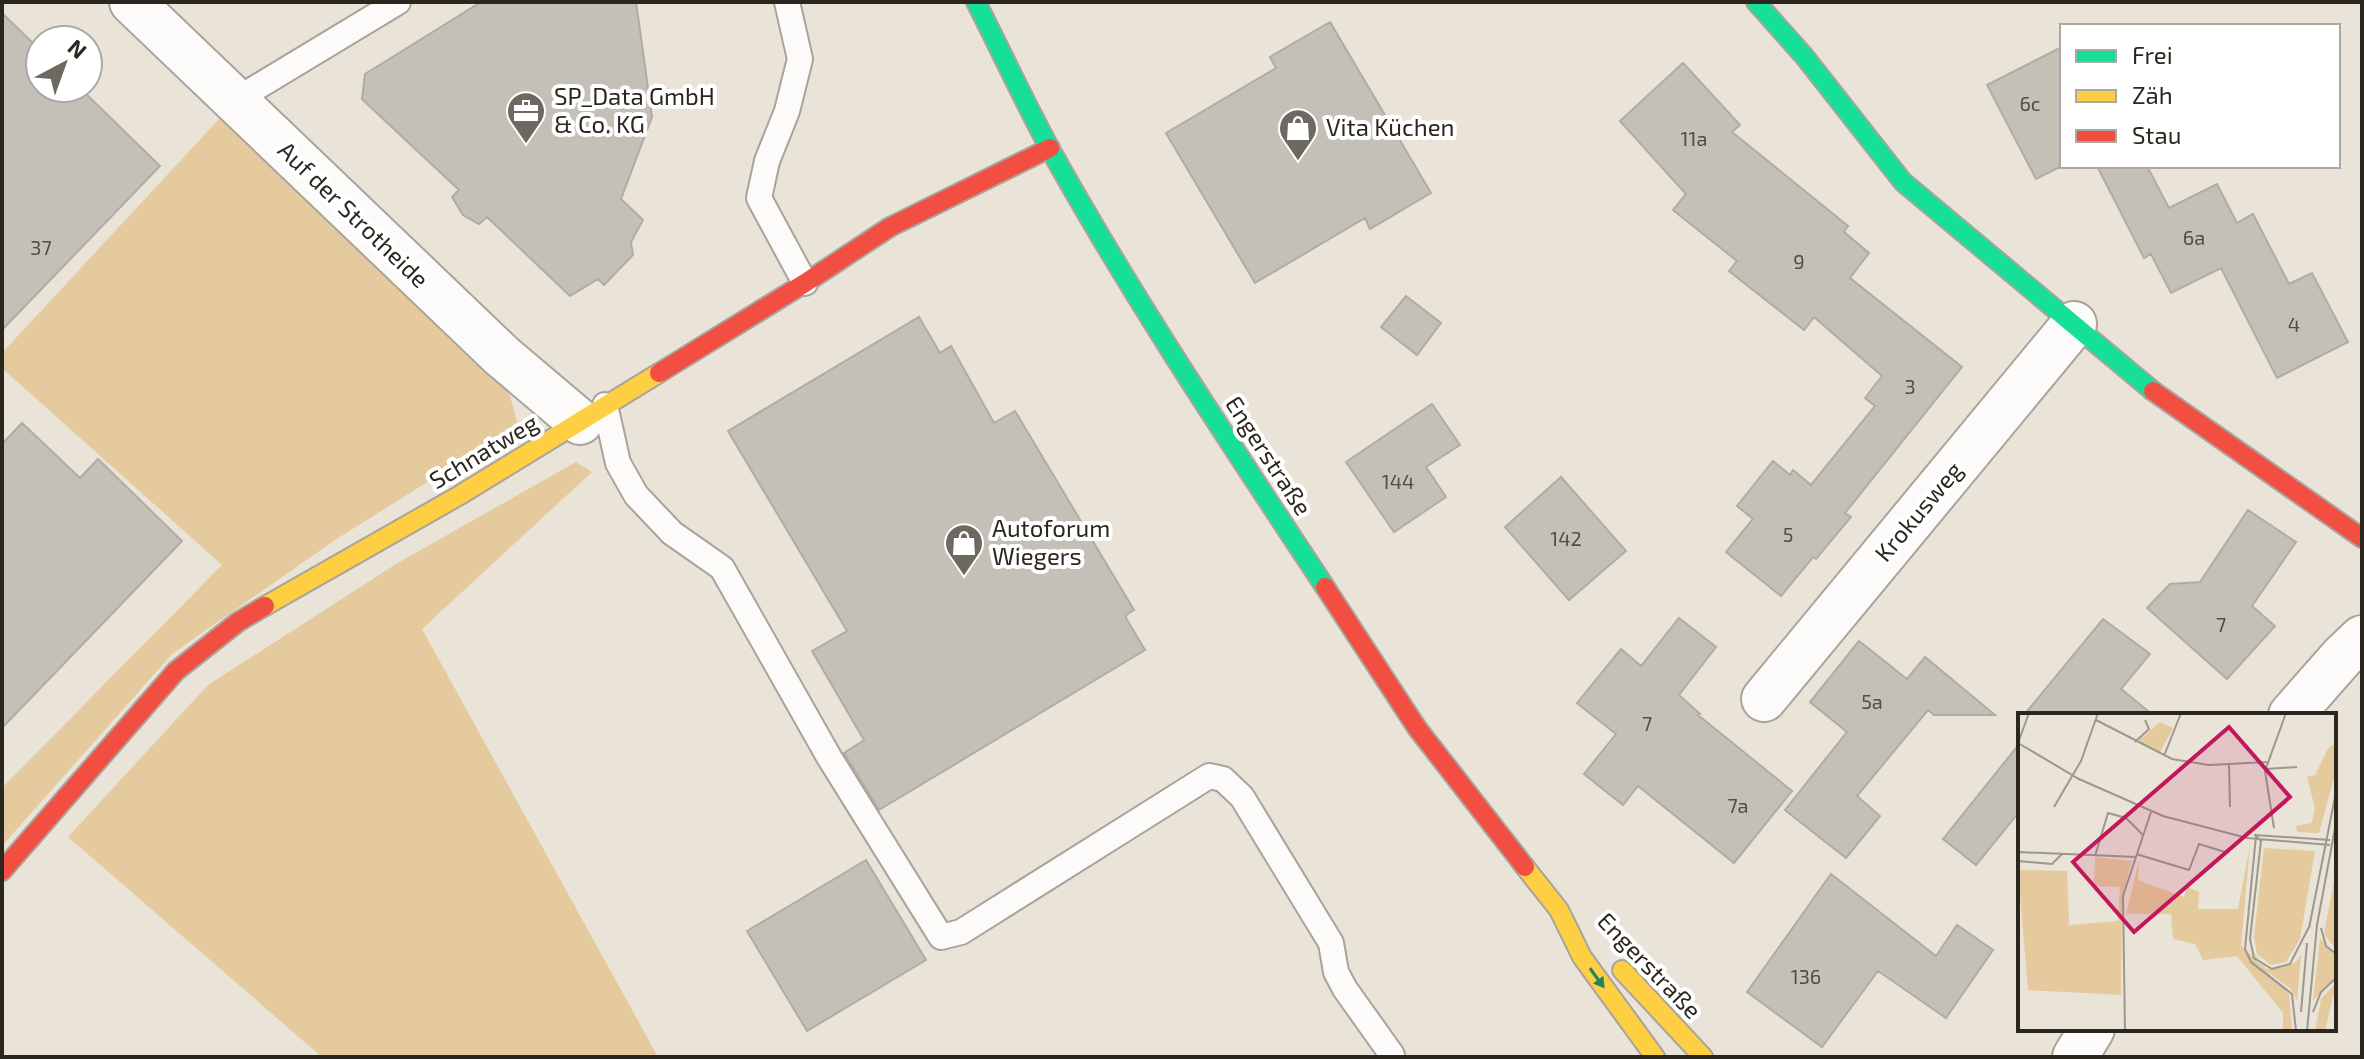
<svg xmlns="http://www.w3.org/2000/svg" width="2364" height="1059" viewBox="0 0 2364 1059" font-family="'Exo 2',sans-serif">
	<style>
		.green { fill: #e4ca9c }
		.building { fill: #c5c0b7; stroke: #b0aca4; stroke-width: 2 }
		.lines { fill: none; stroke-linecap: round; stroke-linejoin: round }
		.lane-casing { stroke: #a8a49c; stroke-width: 28 }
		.street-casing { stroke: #a8a49c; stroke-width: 48 }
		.fast-casing { stroke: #a8a49c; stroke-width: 22 }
		.slow-casing { stroke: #a8a49c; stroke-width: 22 }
		.jam-casing { stroke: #a8a49c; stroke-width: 22 }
		.lane { stroke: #fcfbf9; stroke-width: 24 }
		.street { stroke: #fcfbf9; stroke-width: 44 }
		.fast { stroke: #16e098; stroke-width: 18 }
		.slow { stroke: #ffcf43; stroke-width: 18 }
		.jam { stroke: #f24e42; stroke-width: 18 }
		.oneway { fill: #20845c }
		.labels { text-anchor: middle; stroke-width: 8; stroke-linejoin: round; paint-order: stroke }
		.number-label { font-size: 20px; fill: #524d45 }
		.poi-label { font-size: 24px; fill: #2b271f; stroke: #fff; text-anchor: start }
		.street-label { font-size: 24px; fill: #2b271f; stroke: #fff }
		.inset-road { fill: none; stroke: #9d988e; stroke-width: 2 }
		.view { fill: #c2185b; fill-opacity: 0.15; stroke: #c2185b; stroke-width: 4 }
		.inset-edge { fill: none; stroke: #2b271f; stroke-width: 4 }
	</style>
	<rect width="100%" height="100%" fill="#e9e3d8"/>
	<path class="green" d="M 221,117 L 508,389 L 518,425 L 335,540 L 172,654 L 2,846 L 2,788 L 222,565 L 2,368 L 2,353 Z
		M 576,462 L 592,472 L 422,629 L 658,1057 L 322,1057 L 68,837 L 208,685 L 396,564 Z"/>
	<path class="building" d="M 481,2 L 636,2 L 652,117 L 621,199 L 643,220 L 631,242 L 633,255 L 604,285 L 598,279 L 570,296 L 487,217 L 479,224 L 463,215 L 452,197 L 459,190 L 362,99 L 365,74 Z
		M 2,13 L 40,50 L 40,88 L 80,88 L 160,166 L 2,330 Z
		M 1330,22 L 1431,193 L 1370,229 L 1365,218 L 1255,283 L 1166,133 L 1276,68 L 1270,57 Z
		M 2062,47 L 2062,166 L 2036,179 L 1987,85 Z
		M 1683,63 L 1740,125 L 1732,132 L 1848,226 L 1844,232 L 1869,253 L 1850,278 L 1962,367 L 1845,513 L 1851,517 L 1816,559 L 1813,557 L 1781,596 L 1726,552 L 1753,519 L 1737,506 L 1773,461 L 1790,475 L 1793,470 L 1811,485 L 1875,406 L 1865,398 L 1882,376 L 1814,317 L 1804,330 L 1729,271 L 1737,261 L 1673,210 L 1686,194 L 1620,121 Z
		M 2097,166 L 2147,166 L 2169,208 L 2217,184 L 2237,223 L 2253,214 L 2289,284 L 2312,273 L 2348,342 L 2277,378 L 2221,268 L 2171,293 L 2151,254 L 2144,258 Z
		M 1406,296 L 1441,323 L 1417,355 L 1381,327 Z
		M 919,317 L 940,353 L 951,346 L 994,423 L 1015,411 L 1134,610 L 1126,615 L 1126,618 L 1145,650 L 879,810 L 844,753 L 864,740 L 812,651 L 847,631 L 728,431 Z
		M 1432,404 L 1460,445 L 1426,467 L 1446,497 L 1394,532 L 1346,462 Z
		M 22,423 L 80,478 L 98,459 L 182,541 L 2,728 L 2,444 Z
		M 1561,477 L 1626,551 L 1569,600 L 1505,527 Z
		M 2248,510 L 2296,542 L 2252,606 L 2275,626 L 2227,679 L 2147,608 L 2170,584 L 2200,582 Z
		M 1679,618 L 1716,647 L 1679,695 L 1700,714 L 1698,715 L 1792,791 L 1734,863 L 1638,786 L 1623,805 L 1584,774 L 1616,734 L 1577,703 L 1621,649 L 1641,666 Z
		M 2103,619 L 2150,654 L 2121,689 L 2153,715 L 2024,715 Z
		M 1859,641 L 1907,679 L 1925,657 L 1995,715 L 1934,715 L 1928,710 L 1857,796 L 1880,816 L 1846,858 L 1785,810 L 1847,732 L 1810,702 Z
		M 2020,743 L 2020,811 L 1976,865 L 1943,839 Z
		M 866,860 L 926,960 L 807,1031 L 747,931 Z
		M 1831,874 L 1936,956 L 1957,925 L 1993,950 L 1946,1018 L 1878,971 L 1822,1047 L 1747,992 Z"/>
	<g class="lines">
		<defs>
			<path id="lane" d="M 787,2 L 800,59 L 787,111 L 767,161 L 759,198 L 805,283
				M 234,101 L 398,2
				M 605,405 L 618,463 L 636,495 L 672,533 L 722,568 L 829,757 L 941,937 L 961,932 L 1209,776 L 1223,779 L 1242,797 L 1331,943 L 1336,972 L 1345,989 L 1392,1055"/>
			<path id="street" d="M 132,2 L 502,356 L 580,422
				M 1764,699 L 2074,324
				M 2291,715 L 2342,657 L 2362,638
				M 2075,1057 L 2092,1029"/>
			<path id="fast" d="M 976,2 C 1001,51 1024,101 1050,149 C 1134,300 1230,443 1325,587
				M 1756,2 L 1804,56 L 1903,182 L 2153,391"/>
			<path id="slow" d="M 265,606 L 460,495 L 659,373
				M 1525,867 L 1559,910 L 1582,957 L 1655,1057
				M 1622,970 L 1703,1057"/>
			<path id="jam" d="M 659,373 L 805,283 L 890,227 L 1050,148
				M 2153,391 L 2362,538
				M 1325,587 L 1417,728 L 1525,867
				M 2,871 L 176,671 L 238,622 L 265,606"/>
		</defs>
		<use href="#lane" class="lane-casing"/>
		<use href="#street" class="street-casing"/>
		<use href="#fast" class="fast-casing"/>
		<use href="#slow" class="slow-casing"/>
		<use href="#jam" class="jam-casing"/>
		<use href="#lane" class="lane"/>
		<use href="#street" class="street"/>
		<use href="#fast" class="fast"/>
		<use href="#slow" class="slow"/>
		<use href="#jam" class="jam"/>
	</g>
	<defs><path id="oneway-solid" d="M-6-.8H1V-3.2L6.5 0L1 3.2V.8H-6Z" transform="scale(2)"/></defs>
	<use class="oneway" href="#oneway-solid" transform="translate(1597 978) rotate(54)"/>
	<defs>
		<symbol id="office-pin" viewBox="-11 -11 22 30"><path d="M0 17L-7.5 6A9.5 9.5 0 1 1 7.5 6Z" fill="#6e6960" stroke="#fff"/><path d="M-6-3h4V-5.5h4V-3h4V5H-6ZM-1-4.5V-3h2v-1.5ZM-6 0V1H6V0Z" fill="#fff"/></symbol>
		<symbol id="shop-pin" viewBox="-11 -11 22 30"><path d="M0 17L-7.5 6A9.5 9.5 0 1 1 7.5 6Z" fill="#6e6960" stroke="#fff"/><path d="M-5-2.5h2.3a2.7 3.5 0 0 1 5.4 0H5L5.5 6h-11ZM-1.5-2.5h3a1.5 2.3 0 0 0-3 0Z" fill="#fff"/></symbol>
	</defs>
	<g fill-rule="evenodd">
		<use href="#office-pin" x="504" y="89" width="44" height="60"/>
		<use href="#shop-pin" x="1276" y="106" width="44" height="60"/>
		<use href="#shop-pin" x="942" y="521" width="44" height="60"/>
	</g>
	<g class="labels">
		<g class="number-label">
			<text x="2030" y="111">6c</text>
			<text x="1694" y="146">11a</text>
			<text x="2194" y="245">6a</text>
			<text x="41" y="255">37</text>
			<text x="1799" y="269">9</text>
			<text x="2294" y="332">4</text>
			<text x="1910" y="394">3</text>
			<text x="1398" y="489">144</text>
			<text x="1788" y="542">5</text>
			<text x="1566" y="546">142</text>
			<text x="2221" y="632">7</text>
			<text x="1872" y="709">5a</text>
			<text x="1647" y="731">7</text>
			<text x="1738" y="813">7a</text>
			<text x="1806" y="984">136</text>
		</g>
		<g class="poi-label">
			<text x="554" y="105">SP_Data GmbH<tspan x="554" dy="28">&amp; Co. KG</tspan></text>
			<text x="1326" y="136">Vita Küchen</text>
			<text x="992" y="537">Autoforum<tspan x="992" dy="28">Wiegers</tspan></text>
		</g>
		<g class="street-label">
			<text transform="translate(353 215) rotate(44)" y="8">Auf der Strotheide</text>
			<text transform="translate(484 452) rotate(-31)" y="8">Schnatweg</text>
			<text transform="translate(1268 456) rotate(57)" y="8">Engerstraße</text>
			<text transform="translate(1919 512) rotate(-50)" y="8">Krokusweg</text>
			<text transform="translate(1649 966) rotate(46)" y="8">Engerstraße</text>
		</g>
	</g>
	<g transform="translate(2018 713)">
		<rect width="318" height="318" fill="#e9e3d8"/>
		<path d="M 142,9 L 155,15 L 142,39 L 120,28 ZM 318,31 L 318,57 L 301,120 L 279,119 L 278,113 L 294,110 L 297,95 L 289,64 L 297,62 L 311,34 ZM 232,133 L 223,232 L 271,281 L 274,318 L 265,318 L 265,300 L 219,243 L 185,247 L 177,231 L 155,226 L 153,201 L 108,201 L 121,147 L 120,167 L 166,184 L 169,174 L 181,179 L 180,196 L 220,196 ZM 246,135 L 297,138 L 282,226 L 268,249 L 253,252 L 239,241 L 236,223 ZM 77,144 L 114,148 L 104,183 L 103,282 L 10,277 L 0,157 L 49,158 L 51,212 L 100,208 L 102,174 L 76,173 ZM 318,157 L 318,236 L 306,221 ZM 302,225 L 318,244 L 318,263 L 295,288 ZM 229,231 L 248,256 L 277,250 L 283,242 L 279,288 L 273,276 L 247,257 ZM 318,270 L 307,318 L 297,318 L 303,286 Z" fill="#e4ca9c"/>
		<path class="inset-road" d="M 78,7 L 154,46 L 191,52 L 249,49M 117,29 L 131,16 L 127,7M 0,30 L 11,0M 0,30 L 61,66 L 145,103 L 229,125 L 312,132M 146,43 L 163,0M 211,52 L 212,94M 248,56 L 279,54M 36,94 L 63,48 L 80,0M 256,115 L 247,58 L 268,0M 236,122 L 312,127M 0,139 L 118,144M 118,141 L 171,157 L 181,131 L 207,139M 77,143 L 90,100 L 108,105 L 125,122M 0,148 L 34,151 L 44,141M 291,215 L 318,79M 303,215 L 308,233 L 318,241M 283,299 L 289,230M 295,299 L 303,279 L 318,265M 107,318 L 105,183 L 133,99M 278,318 L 274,281 L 233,249 L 227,236 L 238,123 L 243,128 L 232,226 L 236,245 L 254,256 L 272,251 L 292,212M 289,318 L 299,212 L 318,110"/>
		<path class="view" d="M 211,14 L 272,84 L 116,219 L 55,149 Z"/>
		<rect width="318" height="318" class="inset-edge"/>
	</g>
	<rect width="2364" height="1059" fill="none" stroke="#2b271f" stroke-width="8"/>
	<rect x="2060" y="24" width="280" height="144" fill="#ffffff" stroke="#aaa9a5" stroke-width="2"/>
	<rect x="2076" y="50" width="40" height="12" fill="#16e098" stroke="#aaa9a5" stroke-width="2"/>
	<text x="2132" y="64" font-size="24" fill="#2b271f">Frei</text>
	<rect x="2076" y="90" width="40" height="12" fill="#ffcf43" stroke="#aaa9a5" stroke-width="2"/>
	<text x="2132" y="104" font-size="24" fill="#2b271f">Zäh</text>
	<rect x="2076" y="130" width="40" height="12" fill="#f24e42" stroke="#aaa9a5" stroke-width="2"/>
	<text x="2132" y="144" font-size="24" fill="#2b271f">Stau</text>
	<g transform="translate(64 64) rotate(41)"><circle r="38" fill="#ffffff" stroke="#aaa9a5" stroke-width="2"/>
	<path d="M0-6L14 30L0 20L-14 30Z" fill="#6e6960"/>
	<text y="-12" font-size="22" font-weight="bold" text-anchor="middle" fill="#2b271f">N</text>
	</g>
</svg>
